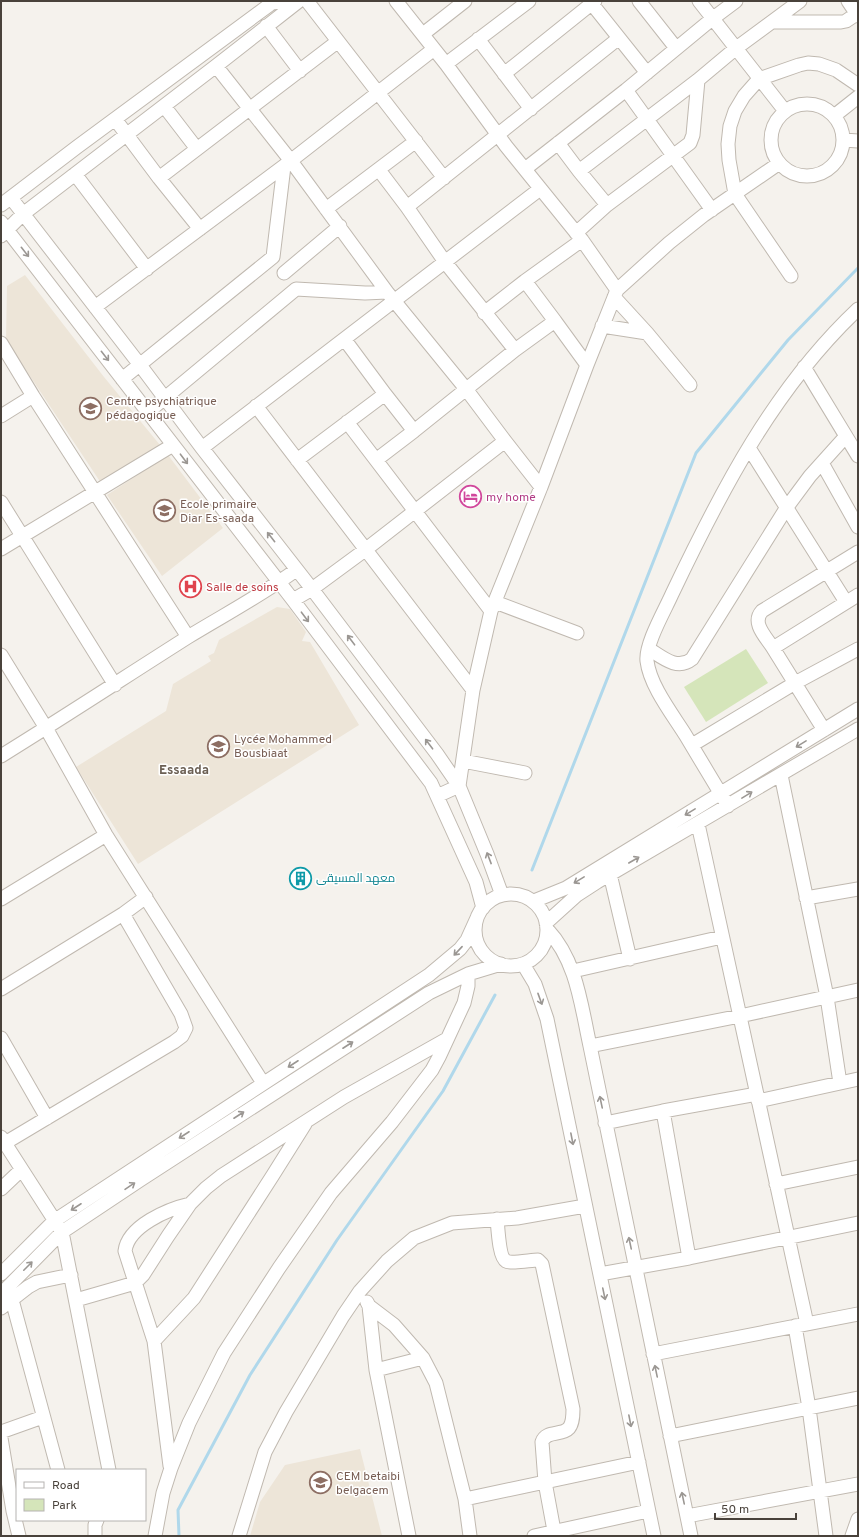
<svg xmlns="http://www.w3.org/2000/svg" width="859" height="1537" viewBox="0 0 859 1537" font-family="Overpass,Cairo,sans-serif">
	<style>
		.education { fill: #ede5d8 }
		.green { fill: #d5e5ba }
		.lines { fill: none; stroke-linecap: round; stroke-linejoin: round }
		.stream { stroke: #b0d8eb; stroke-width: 3 }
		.minor-casing { stroke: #c0b9b0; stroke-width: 15 }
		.minor { stroke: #fff; stroke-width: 13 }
		.oneway { stroke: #9b9793 }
		.labels { text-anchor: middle; stroke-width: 3; stroke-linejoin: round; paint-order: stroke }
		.education-label { font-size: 12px; fill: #785e54; stroke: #fff; text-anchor: start }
		.hotel-label { font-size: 12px; fill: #b23c85; stroke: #fff; text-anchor: start }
		.health-label { font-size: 12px; fill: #be3a42; stroke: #fff; text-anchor: start }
		.culture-label { font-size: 12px; fill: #0d838f; stroke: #fff; text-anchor: start }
		.neighbourhood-label { font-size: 13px; font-weight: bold; fill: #6b5f53; stroke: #fff }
	</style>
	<rect width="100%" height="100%" fill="#f5f2ed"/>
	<path class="education" d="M 25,275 L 104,377 L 160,445 L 101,483 L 6,340 L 7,286 Z
		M 168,455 L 223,528 L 162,576 L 107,495 Z
		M 277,607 L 290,609 L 306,632 L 302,641 L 310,642 L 359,725 L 138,864 L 76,767 L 166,711 L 173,684 L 211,661 L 208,656 L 214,653 L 219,640 Z
		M 360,1449 L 382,1536 L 250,1536 L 260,1502 L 285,1465 Z"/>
	<path class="green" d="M 746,649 L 768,683 L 706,722 L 684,687 Z"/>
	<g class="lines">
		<path class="stream" d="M 532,870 L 696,453 L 788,340 L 858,268
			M 179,1536 L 178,1510 L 250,1375 L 337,1240 L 443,1091 L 495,995"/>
		<defs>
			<path id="minor" d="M 307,1 L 444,178
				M 396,1 L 446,64 L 506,146 L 582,240 L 617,290
				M 639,1 L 676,48
				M 699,1 L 785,111
				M 848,1 L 858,16
				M 592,4 L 647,73
				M 773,22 L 841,22 L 846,21 L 858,13
				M 266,26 L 300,71
				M 423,34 L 465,1
				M 478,39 L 531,109
				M 446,64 L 529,1
				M 216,66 L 291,161 L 387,292 L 466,389 L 505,441 L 541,487
				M 504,74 L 595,1
				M 626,90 L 712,210
				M771 140a36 36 0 1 1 72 0a36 36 0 1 1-72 0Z
				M 164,106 L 197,149
				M 834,116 L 858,97
				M 115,119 L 159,178 L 200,229
				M 844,140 L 858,141
				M 558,143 L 579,171 L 607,205
				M 525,169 L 626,90 L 712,19 L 736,1
				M 379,170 L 407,207 L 445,262 L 515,350
				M 579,171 L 698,80 L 735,49 L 800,1
				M 75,174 L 147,269
				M 159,178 L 337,42
				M 11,198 L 140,365 L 202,448 L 312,589 L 437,754 L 459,786 L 487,854 L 502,895
				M 1,205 L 77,147 L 272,3 L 280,2 L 291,7
				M 407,207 L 619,38
				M 326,209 L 416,141
				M 1,222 L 293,600 L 431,783 L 476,882 L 483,908
				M 576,233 L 607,205 L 690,143 L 693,135 L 698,80
				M 1,236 L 23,214 L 216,66 L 299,1
				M 284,273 L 340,226
				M 791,276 L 735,194 L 729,160 L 728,144 L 730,126 L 735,111 L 744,96 L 759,79 L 799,65 L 808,63 L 819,64 L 836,70 L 858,85
				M 525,281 L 555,321
				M 614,297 L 647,333 L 690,385
				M 95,307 L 284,166 L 434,49
				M 484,313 L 525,281 L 582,240
				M 602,326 L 647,333
				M 345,340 L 385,394
				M 1,343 L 33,396 L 188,637
				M 804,367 L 858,456
				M 122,379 L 273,257 L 284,166
				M 256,406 L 473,690
				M 148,412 L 296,289 L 365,293 L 387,292
				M 1,416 L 33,396
				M 347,422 L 491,611
				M 414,431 L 515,350 L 555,321 L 587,365
				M 202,448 L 540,189
				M 749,448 L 846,602
				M 297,460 L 385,394 L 414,431 L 376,460
				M 822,463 L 858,527
				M 1,502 L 115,685
				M 1,549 L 173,445
				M 293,600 L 312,589 L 365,550 L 505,441
				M 495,602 L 577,633
				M 773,648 C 766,637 751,623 762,611 L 858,552
				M 649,649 C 662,657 677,671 692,659 L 787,507 L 810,476 L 846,436
				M 1,655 L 46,728 L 106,835 L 263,1083
				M 824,730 L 773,648 L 858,595
				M 692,745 L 795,683 L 858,649
				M 1,756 C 64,717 125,677 188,637 C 224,615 262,595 296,570
				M 463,761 L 525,773
				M 781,775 L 827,997 L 840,1083
				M 437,796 L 459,786 L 473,690 L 491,611 L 541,487 L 587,365 L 617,290 L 669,243 L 704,215 L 778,164
				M 728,806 C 714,783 700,759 686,736 C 673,715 650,686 647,661 C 645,644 665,610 672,594 C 721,491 774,388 858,309
				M 698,824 L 807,1324
				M 610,874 L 630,959
				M475 930a36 36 0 1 1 72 0a36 36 0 1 1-72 0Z
				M 806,898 L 858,889
				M 1,899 L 106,835
				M 534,901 L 566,888 L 858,709
				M 546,923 L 577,895 L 597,882 L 858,729
				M 547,929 C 577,961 581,1005 590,1046 L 691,1536
				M 523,964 L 535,984 L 547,1019 L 654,1536
				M 573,971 L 722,937
				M 1,989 L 123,914 L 146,897
				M 1,1038 L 47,1118
				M 590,1046 L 740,1016 L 858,990
				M 758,1101 L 858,1079
				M 605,1123 L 663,1111
				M 1,1137 L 62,1232 L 109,1470
				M 5,1143 L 174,1042 L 182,1036 L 186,1028 L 181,1014 L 123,914
				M 776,1184 L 858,1167
				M 1,1189 L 21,1170
				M 497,1219 C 498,1228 499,1257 506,1261 C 511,1264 531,1260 538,1260 L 542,1264 L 573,1409 C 573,1415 573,1423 569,1428 C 562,1436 546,1430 542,1442 L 545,1482 L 555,1536
				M 689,1258 L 663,1111 L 757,1094
				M 1,1274 L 54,1221 L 429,975 L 460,949 L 467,940 L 477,918
				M 600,1274 L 689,1258 L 858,1223
				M 1,1294 L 62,1232 L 140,1180 L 429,993 L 468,974 L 501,964
				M 12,1300 L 58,1470
				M 76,1300 L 135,1283 L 143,1275 L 168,1236 L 190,1204 L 206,1188 L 221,1176 L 344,1097 L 447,1039
				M 367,1302 L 369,1306 L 376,1370 L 409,1536
				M 369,1306 L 394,1325 L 423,1358 L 436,1383 L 465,1499 L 470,1536
				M 1,1308 L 28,1287 L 37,1282 L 71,1275
				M 795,1326 L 809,1408 L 826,1536
				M 154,1341 L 194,1298 L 273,1175 L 305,1124
				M 653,1354 L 858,1314
				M 376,1370 L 423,1358
				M 1,1432 L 43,1417
				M 670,1436 L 858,1398
				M 1,1438 L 13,1511 L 19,1536
				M 170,1466 L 154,1341 L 125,1251 C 128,1226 168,1209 190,1204
				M 465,1499 L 639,1462
				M 687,1516 L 858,1484
				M 95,1536 L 95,1525 L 97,1520
				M 155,1536 L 163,1493 L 171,1468 L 189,1423 L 224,1353 L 279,1268 L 331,1193 L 392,1122 L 432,1070 L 439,1057 L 464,1003 L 468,986 L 468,974
				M 239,1536 L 265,1452 L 286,1412 L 343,1316 L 360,1291 L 387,1261 L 414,1238 L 452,1223 L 517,1218 L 585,1206
				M 534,1536 L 648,1511
				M 852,1536 L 858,1519"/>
		</defs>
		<use href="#minor" class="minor-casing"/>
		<use href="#minor" class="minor"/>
	</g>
	<defs><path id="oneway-shaft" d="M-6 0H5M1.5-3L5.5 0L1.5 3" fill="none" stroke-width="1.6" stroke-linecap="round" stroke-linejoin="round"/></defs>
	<g class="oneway">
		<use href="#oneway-shaft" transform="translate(25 252) rotate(52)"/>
		<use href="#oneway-shaft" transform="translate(105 356) rotate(52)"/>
		<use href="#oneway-shaft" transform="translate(184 459) rotate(53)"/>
		<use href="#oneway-shaft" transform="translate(271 537) rotate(-128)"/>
		<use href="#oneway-shaft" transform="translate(305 617) rotate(53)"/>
		<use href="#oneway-shaft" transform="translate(351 640) rotate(-127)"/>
		<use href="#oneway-shaft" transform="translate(429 744) rotate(-127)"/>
		<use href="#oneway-shaft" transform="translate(801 744) rotate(148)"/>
		<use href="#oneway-shaft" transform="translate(747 795) rotate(-31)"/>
		<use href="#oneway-shaft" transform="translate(690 812) rotate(149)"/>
		<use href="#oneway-shaft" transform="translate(489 858) rotate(-111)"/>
		<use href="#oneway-shaft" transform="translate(634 860) rotate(-30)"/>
		<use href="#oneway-shaft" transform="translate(579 880) rotate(149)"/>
		<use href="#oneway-shaft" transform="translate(458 951) rotate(133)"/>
		<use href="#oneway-shaft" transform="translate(540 999) rotate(70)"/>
		<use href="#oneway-shaft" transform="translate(348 1045) rotate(-33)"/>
		<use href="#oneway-shaft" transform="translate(293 1064) rotate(147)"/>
		<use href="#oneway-shaft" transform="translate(601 1102) rotate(-102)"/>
		<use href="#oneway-shaft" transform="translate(239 1115) rotate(-33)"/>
		<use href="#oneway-shaft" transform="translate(184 1135) rotate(147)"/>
		<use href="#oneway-shaft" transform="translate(572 1139) rotate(79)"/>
		<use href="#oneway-shaft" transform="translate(130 1186) rotate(-34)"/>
		<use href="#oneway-shaft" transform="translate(76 1207) rotate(147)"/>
		<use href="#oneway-shaft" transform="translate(630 1243) rotate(-102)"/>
		<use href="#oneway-shaft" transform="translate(28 1266) rotate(-45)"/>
		<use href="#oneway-shaft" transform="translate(604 1294) rotate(78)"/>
		<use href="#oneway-shaft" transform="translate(656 1371) rotate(-102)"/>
		<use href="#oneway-shaft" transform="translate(630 1421) rotate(79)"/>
		<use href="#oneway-shaft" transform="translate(683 1498) rotate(-102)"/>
	</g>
	<defs>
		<symbol id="school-ring" viewBox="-11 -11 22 22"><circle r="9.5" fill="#fff" stroke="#8d6e63" stroke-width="1.5"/><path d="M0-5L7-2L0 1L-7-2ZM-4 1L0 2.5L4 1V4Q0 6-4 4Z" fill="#8d6e63"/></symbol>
		<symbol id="hotel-ring" viewBox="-11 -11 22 22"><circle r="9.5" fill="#fff" stroke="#d1479c" stroke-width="1.5"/><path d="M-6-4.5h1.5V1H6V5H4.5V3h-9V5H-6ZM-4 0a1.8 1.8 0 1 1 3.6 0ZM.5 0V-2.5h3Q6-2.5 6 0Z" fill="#d1479c"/></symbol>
		<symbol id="hospital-ring" viewBox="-11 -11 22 22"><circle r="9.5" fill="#fff" stroke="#e0444e" stroke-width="1.5"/><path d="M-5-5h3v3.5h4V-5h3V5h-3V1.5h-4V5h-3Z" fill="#e0444e"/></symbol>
		<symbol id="building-ring" viewBox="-11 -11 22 22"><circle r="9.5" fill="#fff" stroke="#0f9aa8" stroke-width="1.5"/><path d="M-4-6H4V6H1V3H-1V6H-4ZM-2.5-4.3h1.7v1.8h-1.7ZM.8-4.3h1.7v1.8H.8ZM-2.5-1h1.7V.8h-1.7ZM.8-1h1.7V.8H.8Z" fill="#0f9aa8"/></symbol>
	</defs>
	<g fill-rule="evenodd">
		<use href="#school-ring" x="78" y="396" width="25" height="25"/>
		<use href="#hotel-ring" x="458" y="484" width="25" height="25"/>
		<use href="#school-ring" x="152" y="498" width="25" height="25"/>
		<use href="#hospital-ring" x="178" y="574" width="25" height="25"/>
		<use href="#school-ring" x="206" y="734" width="25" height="25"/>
		<use href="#building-ring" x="288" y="866" width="25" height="25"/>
		<use href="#school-ring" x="308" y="1470" width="25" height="25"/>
	</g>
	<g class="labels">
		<g class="education-label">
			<text x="106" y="405">Centre psychiatrique<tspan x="106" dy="14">pédagogique</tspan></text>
			<text x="180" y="508">Ecole primaire<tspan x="180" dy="14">Diar Es-saada</tspan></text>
			<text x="234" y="743">Lycée Mohammed<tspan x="234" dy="14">Bousbiaat</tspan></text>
			<text x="336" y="1480">CEM betaibi<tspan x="336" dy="14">belgacem</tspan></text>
		</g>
		<g class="hotel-label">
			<text x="486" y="501">my home</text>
		</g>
		<g class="health-label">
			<text x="206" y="591">Salle de soins</text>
		</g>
		<g class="culture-label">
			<text x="316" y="882">معهد المسيقى</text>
		</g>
		<g class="neighbourhood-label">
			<text x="184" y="774">Essaada</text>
		</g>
	</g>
	<rect width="859" height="1537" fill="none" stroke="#49423b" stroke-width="4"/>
	<rect x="16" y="1469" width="130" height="52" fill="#ffffff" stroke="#b6b3b1"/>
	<rect x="24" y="1482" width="20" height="6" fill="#ffffff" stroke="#b6b3b1"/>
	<text x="52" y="1489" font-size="12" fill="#49423b">Road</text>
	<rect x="24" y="1499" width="20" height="12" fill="#d5e5ba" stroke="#b6b3b1"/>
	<text x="52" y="1509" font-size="12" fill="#49423b">Park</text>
	<path d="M715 1513v6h81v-6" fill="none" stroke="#49423b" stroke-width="2"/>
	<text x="721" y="1513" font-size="12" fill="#49423b" stroke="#ffffff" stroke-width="3" paint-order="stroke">50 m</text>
</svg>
